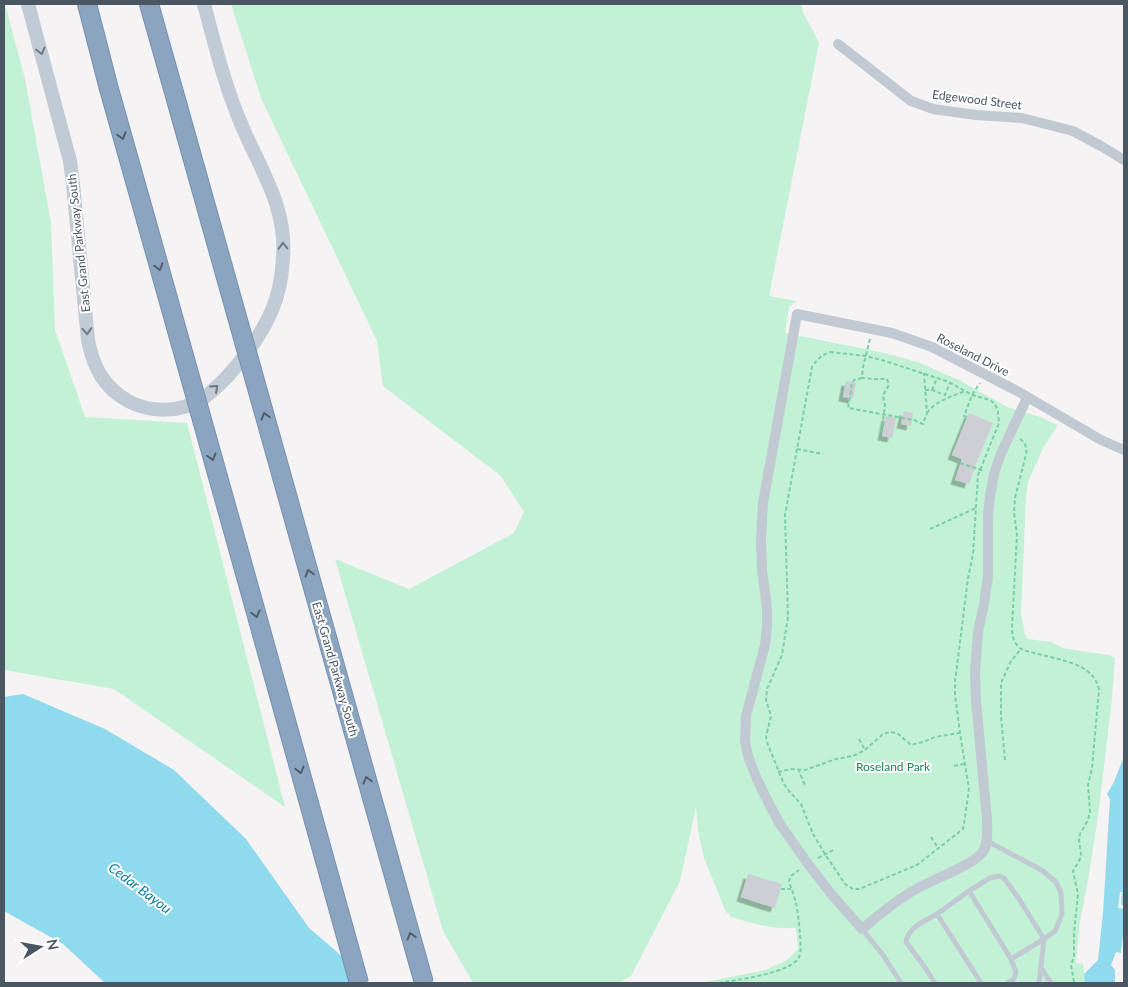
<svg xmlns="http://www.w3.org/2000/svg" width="1128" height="987" viewBox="0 0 1128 987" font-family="Lato,sans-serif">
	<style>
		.green { fill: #c3f1d5 }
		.water { fill: #90daee }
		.building { fill: #cdcfd5; filter: url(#shadow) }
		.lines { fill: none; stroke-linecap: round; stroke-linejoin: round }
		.highway-casing { stroke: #7690ad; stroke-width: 20 }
		.path { stroke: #7ad0a6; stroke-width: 2; stroke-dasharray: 4 2.5; stroke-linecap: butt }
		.lane { stroke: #c1cad2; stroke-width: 5 }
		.street { stroke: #c1cad2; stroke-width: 10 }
		.secondary { stroke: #c1cbd6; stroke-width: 14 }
		.highway { stroke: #8ba5c1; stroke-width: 18 }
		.highway-bridge-casing { stroke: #7690ad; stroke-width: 20; stroke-linecap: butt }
		.highway-bridge { stroke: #8ba5c1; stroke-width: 18 }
		.oneway { stroke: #6e7984 }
		.oneway2 { stroke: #505e6b }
		.labels { text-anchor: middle; stroke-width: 4; stroke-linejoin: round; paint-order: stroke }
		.street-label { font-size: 12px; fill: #4a5661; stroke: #fff }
		.park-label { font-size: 12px; fill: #17864f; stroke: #fff }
		.water-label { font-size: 14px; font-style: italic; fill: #0c7c9b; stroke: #fff }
	</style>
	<defs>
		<filter id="shadow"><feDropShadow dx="-4.5" dy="4.5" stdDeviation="0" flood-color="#0004"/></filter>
	</defs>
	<rect width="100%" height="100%" fill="#f5f3f3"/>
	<path class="green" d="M 4,4 L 5,4 L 25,79 L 51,223 L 55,330 L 85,417 L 187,423 L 285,807 L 114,689 L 4,670 Z
		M 231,4 L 801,4 L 803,12 L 819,43 L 769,296 L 796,301 L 789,307 L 785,333 L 885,353 L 917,362 L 957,379 L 1007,407 L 1040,417 L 1058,425 L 1043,448 L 1028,482 L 1026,497 L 1021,614 L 1025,634 L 1028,639 L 1051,642 L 1063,648 L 1068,649 L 1109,655 L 1115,658 L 1112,699 L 1098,816 L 1088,880 L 1080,921 L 1076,963 L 1083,964 L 1085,983 L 701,983 L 765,970 L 787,960 L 798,949 L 796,928 C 774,930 752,923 731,917 L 729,914 L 726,912 L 704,858 L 698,830 L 696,807 L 680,881 L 631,976 L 618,983 L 473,983 L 443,931 L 335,559 L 409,589 L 514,533 L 524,512 L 501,476 L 383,386 L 377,341 L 261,98 Z"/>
	<path class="water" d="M 23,694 L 105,729 L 174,770 L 246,839 L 309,928 L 336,951 L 369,983 L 105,983 L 63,944 L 4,911 L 4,697 Z
		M 1124,756 L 1124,905 L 1123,906 L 1121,904 L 1122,892 L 1120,892 L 1118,908 L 1124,909 L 1124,927 L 1121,951 L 1121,953 L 1116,952 L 1111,965 L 1115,970 L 1115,983 L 1085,983 L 1084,974 L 1098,960 L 1103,913 L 1110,799 L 1107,794 L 1114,782 Z"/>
	<path class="building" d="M 846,381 L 856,383 L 853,399 L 843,397 Z
		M 904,411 L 913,413 L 911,426 L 901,424 Z
		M 969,413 L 993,423 L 976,464 L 969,484 L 955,480 L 962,459 L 952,455 Z
		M 886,416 L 896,418 L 892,438 L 882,436 Z
		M 748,874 L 782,884 L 775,908 L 741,897 Z"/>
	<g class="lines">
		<defs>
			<path id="highway" d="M 87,4 L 109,89 L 146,220
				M 149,4 L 177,103"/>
		</defs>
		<use href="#highway" class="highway-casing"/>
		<path class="path" d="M 870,339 L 863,367 L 862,378 C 867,378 871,379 876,379 C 880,380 883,378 887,379 L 889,385 L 883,395 L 885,406 L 881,434
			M 830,352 L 866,356 L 885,361 L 949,382 L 972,395 L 990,400 L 995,404 L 998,412 L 999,423 L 978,475 L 973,554 L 968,578 L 955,682 L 955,694 L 960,733 L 969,789 L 964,824 L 963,829 L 917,865 L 859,889 L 853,889 L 845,884 L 825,854 L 813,834 L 801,804 L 789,791 L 784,784 L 768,745 L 766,737 L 771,716 L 766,700 L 767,689 L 782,655 L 788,617 L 785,515 L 812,367 C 817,359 822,355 830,352 Z
			M 862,378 L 854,380 L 852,384 L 848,408 L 914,420 L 923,424 L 927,413 L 924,373
			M 925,390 L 932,390 L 945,395 L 950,383
			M 932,390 L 937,378
			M 927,413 C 935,401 953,396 965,391
			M 967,417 L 964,416 L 972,395 L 980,383
			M 1020,439 C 1026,443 1027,448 1026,455 L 1015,498 L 1014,512 L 1017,535 L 1012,627 C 1012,635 1013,642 1020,648 C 1024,651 1030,652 1035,653 C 1057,660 1094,662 1099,690 L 1092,768 L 1088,785 L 1090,812 L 1088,820 L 1080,834 L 1079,840 L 1081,854 L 1080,859 L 1073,871 L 1078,894 L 1074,933 L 1074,957 L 1071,965 L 1074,983
			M 797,449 L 823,454
			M 960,463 L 984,471
			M 930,529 L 976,508
			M 859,739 L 865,750
			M 1005,760 L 1001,716 L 1001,683 L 1011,661 L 1021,649
			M 954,766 L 964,764
			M 798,769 L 805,785
			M 778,772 L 791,769 L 805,770 L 836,759 L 853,756 L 865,750 L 883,734 L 890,732 L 897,733 L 911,745 L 923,742 L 935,737 L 959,733
			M 931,837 L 938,848
			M 818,858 L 835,849
			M 781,889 L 791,889
			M 719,983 C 736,980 792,973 799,957 C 803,950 798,912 796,903 C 794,895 791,888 789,881 L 791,876 L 799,870"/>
		<path class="lane" d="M 987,841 L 1043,871 L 1056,882 L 1061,893 L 1062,914 L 1055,931 L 1044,939 L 1011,959
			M 937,914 L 969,891
			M 862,929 L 883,955 L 901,983
			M 1041,968 L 1051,983
			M 935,983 L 924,966 L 906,942 C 908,927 925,921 937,914 L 981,983
			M 1007,983 L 1014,979 L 1016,972 L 1011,959 L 969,891 L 990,878 L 999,876 L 1004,878 L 1019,899 L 1044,939 L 1039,983"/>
		<path class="street" d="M 838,44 L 911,101 L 933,109 L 976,115 L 1022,118 L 1073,131 L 1101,146 L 1124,160
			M 1027,398 L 1009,436 L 1000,456 L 994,474 L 990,496 L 988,515 L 988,576 L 984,604 L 978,632 L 975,672 L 976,701 L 987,819 C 987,829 989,845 982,853 C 971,866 934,879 918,888 C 898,899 880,914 862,929 L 832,895 L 808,864 L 780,824 L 769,804 L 757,779 L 748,756 L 745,741 L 746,716 L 765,645 L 767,627 L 767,607 L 762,570 L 761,539 L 763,503 L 797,314 L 892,333 L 932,347 L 1019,392 L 1101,440 L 1124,450"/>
		<path class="secondary" d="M 28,4 L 70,161 L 73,184 L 88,340 C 93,366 103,387 128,401 C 150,413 182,413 203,398 C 211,393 219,385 226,378 C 245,357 261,336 272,310 C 279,294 282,275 283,258 C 287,207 261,171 242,126 C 225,87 215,45 204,4"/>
		<use href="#highway" class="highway"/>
		<defs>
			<path id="highway-bridge" d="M 177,103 L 424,983
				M 146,220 L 250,591 L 359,983"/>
		</defs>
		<use href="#highway-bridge" class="highway-bridge-casing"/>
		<use href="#highway-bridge" class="highway-bridge"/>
	</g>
	<defs><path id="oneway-chevron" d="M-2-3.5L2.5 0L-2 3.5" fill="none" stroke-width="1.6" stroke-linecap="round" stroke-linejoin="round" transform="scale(1.25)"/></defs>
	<g class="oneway">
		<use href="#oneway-chevron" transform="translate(41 51) rotate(75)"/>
		<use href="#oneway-chevron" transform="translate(283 246) rotate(-91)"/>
		<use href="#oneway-chevron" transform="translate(87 331) rotate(86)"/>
		<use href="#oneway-chevron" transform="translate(215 388) rotate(-42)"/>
	</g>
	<g class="oneway2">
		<use href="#oneway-chevron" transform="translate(122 136) rotate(74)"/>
		<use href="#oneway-chevron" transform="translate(159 267) rotate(74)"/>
		<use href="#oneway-chevron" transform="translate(265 416) rotate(-106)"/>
		<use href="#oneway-chevron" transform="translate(212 457) rotate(74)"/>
		<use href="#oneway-chevron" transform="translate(309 573) rotate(-106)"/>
		<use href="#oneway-chevron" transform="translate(256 614) rotate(75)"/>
		<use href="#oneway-chevron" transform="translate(300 770) rotate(75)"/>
		<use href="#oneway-chevron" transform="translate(367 780) rotate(-106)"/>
		<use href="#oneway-chevron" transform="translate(411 936) rotate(-106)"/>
	</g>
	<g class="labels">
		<g class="street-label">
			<text transform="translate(977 100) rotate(7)" y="4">Edgewood Street</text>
			<text transform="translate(79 243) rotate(-96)" y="4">East Grand Parkway South</text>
			<text transform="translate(973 355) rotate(27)" y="4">Roseland Drive</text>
			<text transform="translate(335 669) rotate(74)" y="4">East Grand Parkway South</text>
		</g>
		<g class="park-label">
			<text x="893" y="771">Roseland Park</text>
		</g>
		<g class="water-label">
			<text transform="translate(140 888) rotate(37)" y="5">Cedar Bayou</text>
		</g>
	</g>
	<rect width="1128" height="987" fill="none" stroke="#4a5661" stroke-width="10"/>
	<g transform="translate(40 947) rotate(79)" stroke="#ffffff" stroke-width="4" paint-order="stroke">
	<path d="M0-4L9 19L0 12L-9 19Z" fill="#4a5661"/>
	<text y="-8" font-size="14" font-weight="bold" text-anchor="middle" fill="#4a5661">N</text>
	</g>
</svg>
